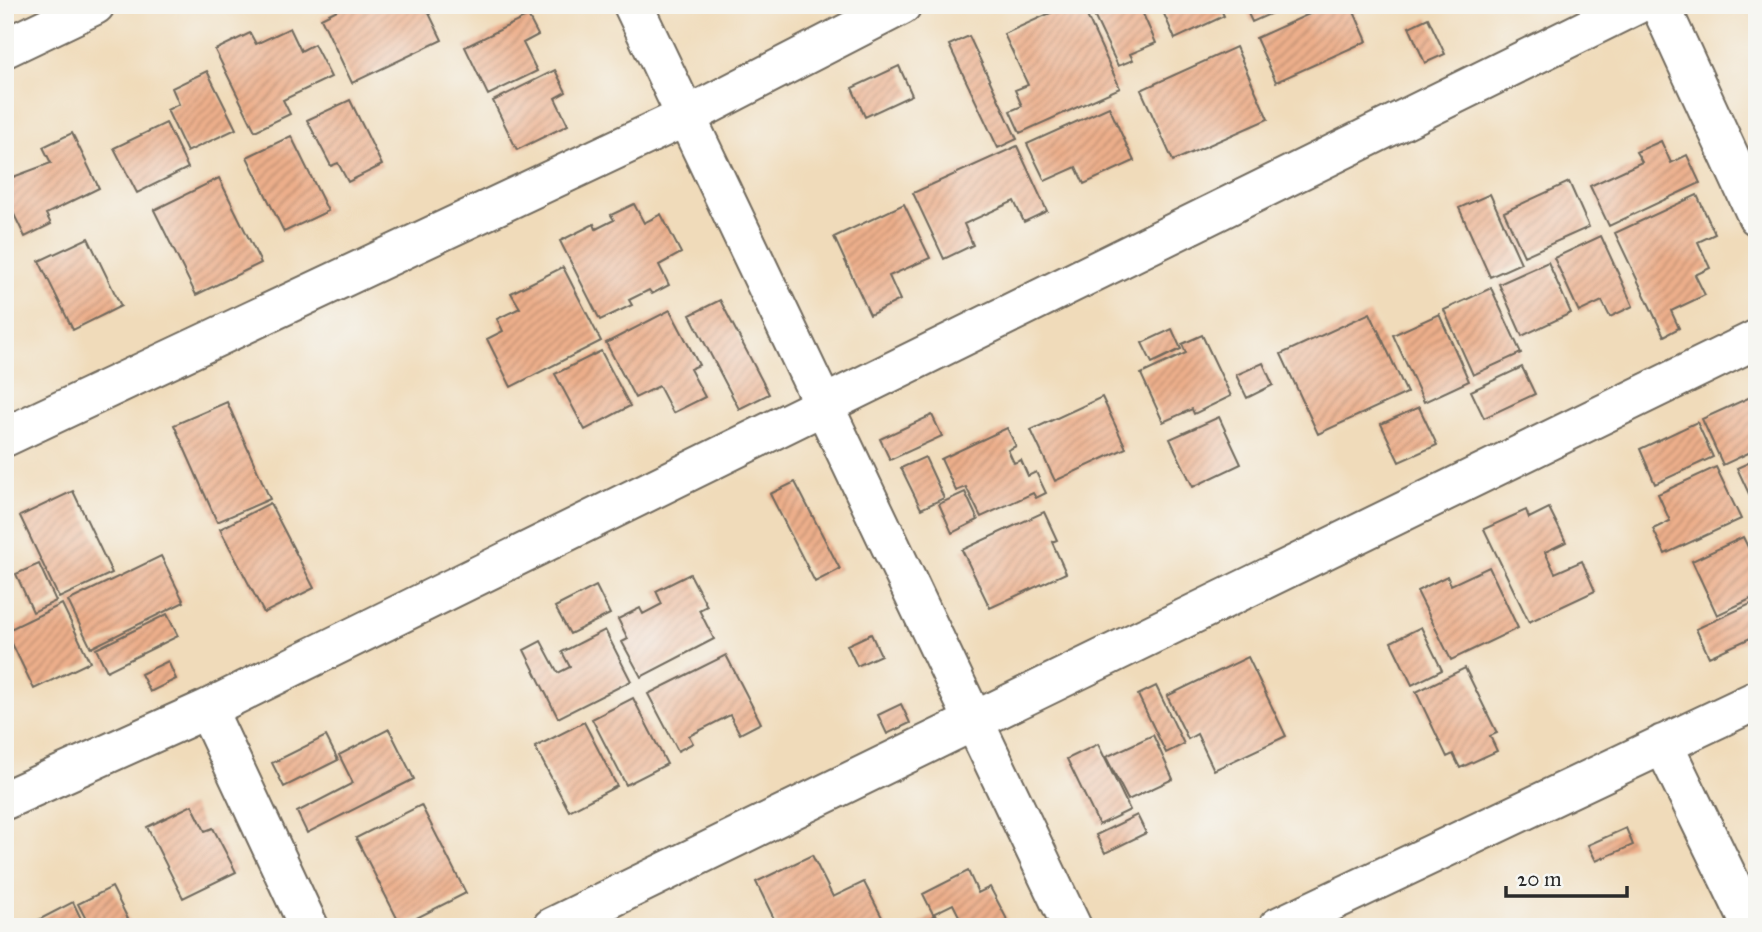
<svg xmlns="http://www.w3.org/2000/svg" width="1762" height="932" viewBox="0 0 1762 932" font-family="'IM FELL Great Primer',serif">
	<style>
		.building { fill: url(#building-hatch) }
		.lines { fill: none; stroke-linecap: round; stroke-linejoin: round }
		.minor-casing { stroke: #70695d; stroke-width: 42 }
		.minor { stroke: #fff; stroke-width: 38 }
	</style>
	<defs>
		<pattern id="building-hatch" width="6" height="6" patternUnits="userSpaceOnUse" patternTransform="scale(1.75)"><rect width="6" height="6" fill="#edaf8b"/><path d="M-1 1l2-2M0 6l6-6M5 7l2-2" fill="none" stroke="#c08f72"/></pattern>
	</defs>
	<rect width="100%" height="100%" fill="#f6f6f2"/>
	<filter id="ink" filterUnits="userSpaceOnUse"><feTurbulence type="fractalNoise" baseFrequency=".0143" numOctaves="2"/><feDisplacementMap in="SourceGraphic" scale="14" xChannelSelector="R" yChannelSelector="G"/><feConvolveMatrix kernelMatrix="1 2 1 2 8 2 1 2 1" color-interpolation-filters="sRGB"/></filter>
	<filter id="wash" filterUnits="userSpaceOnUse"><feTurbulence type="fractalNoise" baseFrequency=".00686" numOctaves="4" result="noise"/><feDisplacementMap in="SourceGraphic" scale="28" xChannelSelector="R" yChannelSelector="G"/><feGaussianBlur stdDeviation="1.57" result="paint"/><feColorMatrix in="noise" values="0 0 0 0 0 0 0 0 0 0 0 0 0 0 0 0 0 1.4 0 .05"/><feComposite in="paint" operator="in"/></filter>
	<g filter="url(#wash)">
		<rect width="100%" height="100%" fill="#f0dbba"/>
		<g id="blocks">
			<path class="building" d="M 347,5 L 425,5 L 442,40 L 352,83 L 321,18 Z
				M 1068,5 L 1082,5 L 1120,88 L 1020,133 L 1010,111 L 1022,106 L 1015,90 L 1028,85 L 1004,34 Z
				M 1089,5 L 1139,5 L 1156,43 L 1130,54 L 1133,60 L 1118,66 Z
				M 1160,5 L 1219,5 L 1224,16 L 1175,39 Z
				M 1244,5 L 1290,5 L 1252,22 Z
				M 1329,5 L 1351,5 L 1367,41 L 1276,82 L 1256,38 Z
				M 528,16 L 538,35 L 523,43 L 537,71 L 488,95 L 465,47 Z
				M 1428,18 L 1445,54 L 1425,63 L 1409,27 Z
				M 290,28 L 301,51 L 314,44 L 331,77 L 283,100 L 290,114 L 255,131 L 215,50 L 250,33 L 256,44 Z
				M 969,36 L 1017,139 L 998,148 L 949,45 Z
				M 1236,47 L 1268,119 L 1173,161 L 1141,90 Z
				M 899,66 L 912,95 L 865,117 L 852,88 Z
				M 555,70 L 566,92 L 555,98 L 568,125 L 517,150 L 493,101 Z
				M 207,71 L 236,129 L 187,152 L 167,110 L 179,104 L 172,88 Z
				M 350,100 L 382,165 L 348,182 L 338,163 L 331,166 L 307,120 Z
				M 1109,107 L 1134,161 L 1084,184 L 1076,167 L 1045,181 L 1027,144 Z
				M 166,123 L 188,168 L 137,193 L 114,148 Z
				M 72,133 L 99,188 L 46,214 L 51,224 L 25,237 L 5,196 L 5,180 L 51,163 L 43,147 Z
				M 291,136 L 328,211 L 284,232 L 247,157 Z
				M 1661,141 L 1671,163 L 1687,155 L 1700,183 L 1609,226 L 1590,186 L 1642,162 L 1636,152 Z
				M 1017,146 L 1047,211 L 1024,222 L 1014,201 L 964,224 L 973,245 L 944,259 L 913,193 Z
				M 219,178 L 261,263 L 196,295 L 154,210 Z
				M 1569,182 L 1589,227 L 1524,256 L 1504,212 Z
				M 1490,194 L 1521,263 L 1490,277 L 1459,208 Z
				M 1697,195 L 1715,234 L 1698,242 L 1710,268 L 1695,275 L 1705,295 L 1671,311 L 1679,328 L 1664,336 L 1615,233 Z
				M 634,204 L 644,223 L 661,214 L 681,253 L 659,265 L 669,285 L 652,294 L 649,290 L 629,300 L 632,305 L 600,320 L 560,241 L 594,224 L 596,229 L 614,220 L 611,215 Z
				M 904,204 L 930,258 L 889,276 L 900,300 L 870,315 L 834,237 Z
				M 1601,236 L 1633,306 L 1610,317 L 1602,301 L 1579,312 L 1554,258 Z
				M 88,238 L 121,306 L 73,330 L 39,261 Z
				M 1548,262 L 1571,313 L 1522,336 L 1499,284 Z
				M 563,267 L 601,341 L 511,387 L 487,339 L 503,331 L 497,319 L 520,308 L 511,293 Z
				M 1491,288 L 1521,353 L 1473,375 L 1444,310 Z
				M 720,300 L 769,394 L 739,409 L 690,315 Z
				M 670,310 L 699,365 L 690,369 L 705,397 L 673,413 L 659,386 L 635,398 L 606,343 Z
				M 1370,313 L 1407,393 L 1318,434 L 1281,354 Z
				M 1439,314 L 1469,381 L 1424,402 L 1393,335 Z
				M 1172,329 L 1181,349 L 1152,363 L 1142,343 Z
				M 1202,335 L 1231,396 L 1194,414 L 1192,409 L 1163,422 L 1141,374 L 1186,353 L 1182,344 Z
				M 601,351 L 630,406 L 585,430 L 555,374 Z
				M 1263,363 L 1273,385 L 1247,398 L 1236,375 Z
				M 1522,367 L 1535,394 L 1484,418 L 1471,391 Z
				M 1757,394 L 1757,449 L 1723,465 L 1702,419 Z
				M 1102,397 L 1126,448 L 1055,481 L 1031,430 Z
				M 227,402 L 270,499 L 217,522 L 174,425 Z
				M 1419,407 L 1437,445 L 1399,462 L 1381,424 Z
				M 932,415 L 942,436 L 890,460 L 880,439 Z
				M 1219,417 L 1241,464 L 1193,487 L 1170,439 Z
				M 1697,422 L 1713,457 L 1655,484 L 1640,449 Z
				M 1007,428 L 1016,446 L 1008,450 L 1014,463 L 1021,460 L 1028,476 L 1036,472 L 1046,493 L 1036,498 L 1033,493 L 981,517 L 966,487 L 956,491 L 941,459 Z
				M 925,457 L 944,498 L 921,509 L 901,468 Z
				M 1757,459 L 1757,511 L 1737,468 Z
				M 1716,467 L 1741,519 L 1665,554 L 1653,529 L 1670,521 L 1658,494 Z
				M 795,482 L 840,569 L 815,582 L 770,494 Z
				M 73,491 L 112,573 L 59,598 L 20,516 Z
				M 965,492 L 978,520 L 952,533 L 939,504 Z
				M 270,503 L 314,588 L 264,613 L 220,529 Z
				M 1549,508 L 1566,542 L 1545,552 L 1555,573 L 1582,561 L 1595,591 L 1529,622 L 1484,529 L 1526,510 L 1529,518 Z
				M 1044,512 L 1057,540 L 1052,542 L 1066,573 L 990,608 L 962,550 Z
				M 1743,537 L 1757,565 L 1757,596 L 1717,615 L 1692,561 Z
				M 161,556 L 184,602 L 91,648 L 68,601 Z
				M 39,564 L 56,601 L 33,612 L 16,574 Z
				M 1489,567 L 1518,628 L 1451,660 L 1417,591 L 1447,576 L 1451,585 Z
				M 690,574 L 707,606 L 699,610 L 714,639 L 641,677 L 622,642 L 628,639 L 618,619 L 640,608 L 643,614 L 662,604 L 656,591 Z
				M 596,586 L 610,614 L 570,634 L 555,607 Z
				M 1757,601 L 1757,635 L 1709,657 L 1696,629 Z
				M 62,604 L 90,662 L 34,689 L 6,631 Z
				M 167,614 L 178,636 L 107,671 L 96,649 Z
				M 1421,627 L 1442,670 L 1412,685 L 1391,642 Z
				M 605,630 L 631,681 L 558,718 L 524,650 L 541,641 L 558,673 L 570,667 L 562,652 Z
				M 871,634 L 881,655 L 857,666 L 847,645 Z
				M 726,655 L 761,723 L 740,734 L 730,715 L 689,736 L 693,743 L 678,751 L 648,694 Z
				M 1248,657 L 1286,736 L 1214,770 L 1197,734 L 1188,739 L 1167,696 Z
				M 168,661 L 176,679 L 150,692 L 141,674 Z
				M 1465,668 L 1497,733 L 1490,736 L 1497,751 L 1460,768 L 1453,754 L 1447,757 L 1416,692 Z
				M 1156,686 L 1184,744 L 1166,753 L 1138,695 Z
				M 633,698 L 667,764 L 626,785 L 592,719 Z
				M 901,704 L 910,723 L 887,734 L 878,715 Z
				M 584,722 L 617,786 L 569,811 L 535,747 Z
				M 389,729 L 414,779 L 307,833 L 297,812 L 353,783 L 339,755 Z
				M 1153,735 L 1173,779 L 1128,800 L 1106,757 Z
				M 326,736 L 338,760 L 284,787 L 272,763 Z
				M 1098,744 L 1130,810 L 1099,825 L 1067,759 Z
				M 192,805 L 205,831 L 213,828 L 236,872 L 183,898 L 147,827 Z
				M 421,805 L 466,893 L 401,926 L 356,838 Z
				M 1137,815 L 1146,833 L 1105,853 L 1096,835 Z
				M 1626,828 L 1633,845 L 1596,861 L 1588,845 Z
				M 812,855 L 833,897 L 864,882 L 887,927 L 778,927 L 756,882 Z
				M 968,871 L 978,893 L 990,887 L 1011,927 L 959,927 L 963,924 L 953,904 L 933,914 L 923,894 Z
				M 112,887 L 132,927 L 90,927 L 78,904 Z
				M 73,902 L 85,927 L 25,927 Z
				M 935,915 L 941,927 L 914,927 Z"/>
		</g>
	</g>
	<g filter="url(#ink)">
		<use href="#blocks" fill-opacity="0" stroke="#70695d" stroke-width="2"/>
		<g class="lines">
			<defs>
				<path id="minor" d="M 633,5 L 1072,927
					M 1660,5 L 1757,216
					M 5,48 L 95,5
					M 5,437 L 687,116 L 902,5
					M 207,709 L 309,927
					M 1663,744 L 1752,927
					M 5,800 L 207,709 L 1636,5
					M 552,927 L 1757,339
					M 1278,927 L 1757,700"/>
			</defs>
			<use href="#minor" class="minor-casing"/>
			<use href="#minor" class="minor"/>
		</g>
	</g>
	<rect width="1762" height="932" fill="none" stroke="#f6f6f2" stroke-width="28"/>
	<path d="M1506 886v10h121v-10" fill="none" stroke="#2b2b2b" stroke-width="3.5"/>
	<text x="1517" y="886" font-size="21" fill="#2b2b2b" stroke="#f6f6f2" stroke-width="5" paint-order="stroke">20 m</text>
</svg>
